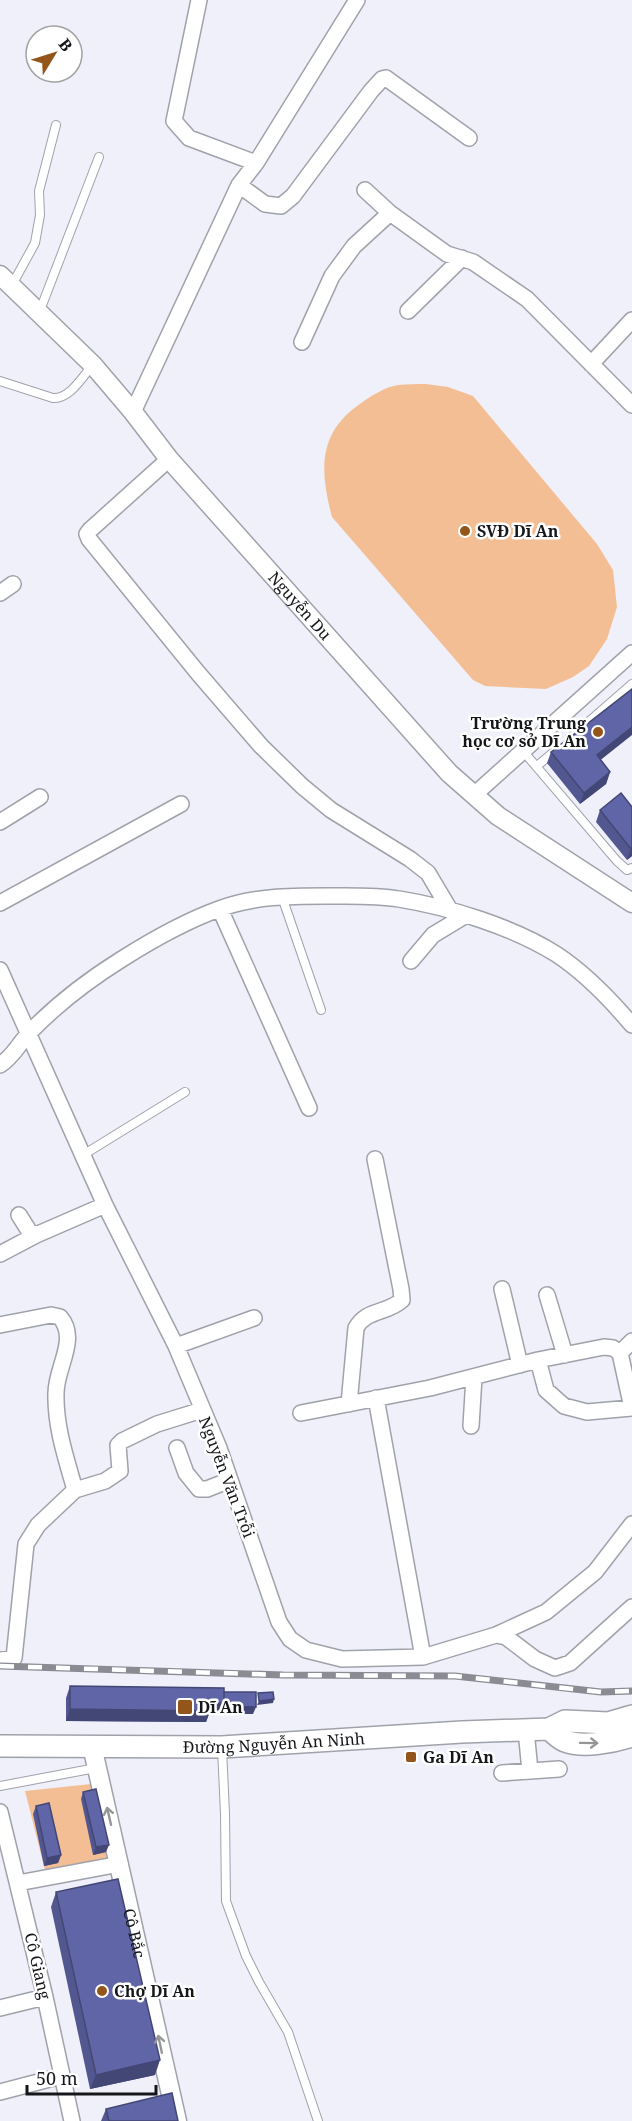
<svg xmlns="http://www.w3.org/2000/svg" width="632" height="2121" viewBox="0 0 632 2121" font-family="'Noto Serif',serif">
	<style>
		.green { fill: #f4be95 }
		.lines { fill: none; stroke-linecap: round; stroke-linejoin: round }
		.service-casing { stroke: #a0a2aa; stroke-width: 10 }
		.minor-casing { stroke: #a0a2aa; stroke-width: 18 }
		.tertiary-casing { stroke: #a0a2aa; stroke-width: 21 }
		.secondary-casing { stroke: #a0a2aa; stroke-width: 24 }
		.service { stroke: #fff; stroke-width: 8 }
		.minor { stroke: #fff; stroke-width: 15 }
		.tertiary { stroke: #fff; stroke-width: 18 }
		.secondary { stroke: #fff; stroke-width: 21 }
		.rail-casing { stroke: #8b8c93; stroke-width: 7 }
		.rail { stroke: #fff; stroke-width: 4.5; stroke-dasharray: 14; stroke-linecap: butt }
		.wall { fill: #535790 }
		.shaded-wall { fill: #434775 }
		.building { fill: #6065a7; stroke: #434775; stroke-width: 1.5 }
		.oneway { stroke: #969698 }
		.poi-dot { fill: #93551a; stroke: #fff; stroke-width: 2 }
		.labels { text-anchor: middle; stroke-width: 5; stroke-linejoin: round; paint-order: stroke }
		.poi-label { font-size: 16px; font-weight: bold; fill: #151619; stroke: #fff; text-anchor: start }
		.street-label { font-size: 16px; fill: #151619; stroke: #fff }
	</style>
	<rect width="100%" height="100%" fill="#eff0f9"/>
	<path class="green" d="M 426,384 L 448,387 L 473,396 L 597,544 L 613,570 L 617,607 L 607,639 L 589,666 L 573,677 L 546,689 L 485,686 L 473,680 L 332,517 C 319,468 318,431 364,401 C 374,394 386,387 398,385 C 407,384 417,384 426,384 Z
		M 91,1784 L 107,1858 L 45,1870 L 25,1791 Z"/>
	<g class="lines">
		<defs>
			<path id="service" d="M 12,285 L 35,243 L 40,215 L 39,191 L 56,125
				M 39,313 L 99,157
				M 0,381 L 53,398 C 70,399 82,377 92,366
				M 570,738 L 632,684
				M 523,751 L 617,861 L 627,870 L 632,868
				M 537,766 L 556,750
				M 282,897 L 321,1010
				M 83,1155 L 185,1092
				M 222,1748 L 225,1814 L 226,1901 L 246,1956 L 259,1982 L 288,2032 L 318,2121
				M 0,1786 L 96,1768"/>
			<path id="minor" d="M 199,0 L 174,121 L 189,138 L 256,163
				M 239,185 L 265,204 L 281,206 L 293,196 L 371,91 L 382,79 L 386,78 L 469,138
				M 365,190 L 390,213 L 447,254 L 473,262 L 527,299 L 632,405
				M 408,311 L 462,258
				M 302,342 L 332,276 L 354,246 L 390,213
				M 591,364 L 632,320
				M 133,412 L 239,185 L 256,163 L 357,0
				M 169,459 L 90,530 L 87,534 L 89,539 L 198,673 L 261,746 L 302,786 L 331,810 L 410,859 L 428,873 L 450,910
				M 0,593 L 13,584
				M 474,795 L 632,653
				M 0,822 L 40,797
				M 0,903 L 181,804
				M 220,909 L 309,1108
				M 411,961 L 433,935 L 466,915
				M 0,970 L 105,1205 L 176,1346 L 219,1448 L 279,1622 L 290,1639 L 306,1650 L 342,1659 L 423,1657 L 496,1635 L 506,1637 L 535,1659 L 555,1668 L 570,1663 L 632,1607
				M 0,1065 C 14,1056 19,1043 30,1032 C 57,1004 90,979 122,959 C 152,940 186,921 219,909 C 253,896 291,896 326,896 C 350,896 376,895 399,899 C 449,907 513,927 556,954 C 585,973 610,999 632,1025
				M 19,1215 L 29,1231 L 36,1235 L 105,1205
				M 0,1254 L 36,1235
				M 502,1289 L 520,1365
				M 547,1295 L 565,1355
				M 0,1325 L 51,1315 L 60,1317 C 79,1339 56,1367 56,1393 C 55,1426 66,1458 75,1490 L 38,1525 L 26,1544 L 14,1658 L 0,1660
				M 176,1346 L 254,1318
				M 620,1353 L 632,1341
				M 538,1360 L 546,1390 L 564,1406 L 587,1412 L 632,1408
				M 376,1398 L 423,1657
				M 349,1404 L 356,1328 C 366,1309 387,1314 402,1300 L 401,1289 L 375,1159
				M 301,1413 L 430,1388 L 538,1360 L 604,1347 L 613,1348 L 620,1353 L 632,1408
				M 471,1426 L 474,1377
				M 177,1448 L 186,1473 L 199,1489 L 207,1489 L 230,1480
				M 75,1490 L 105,1481 L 120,1471 L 118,1445 L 122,1441 L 157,1424 L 202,1410
				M 496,1635 L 546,1612 L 595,1572 L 632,1524
				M 526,1730 L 530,1771
				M 502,1773 L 559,1769
				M 0,1812 L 45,1997 L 72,2121
				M 18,1883 L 120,1864
				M 0,2008 L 45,1997
				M 0,2092 L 61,2076"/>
			<g id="tertiary">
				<path id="s1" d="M 0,275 L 93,365 L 133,412 L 169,459 L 449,773 L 498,816 L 632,903"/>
				<path id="s2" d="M 92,1746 L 177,2121"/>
			</g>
			<g id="secondary">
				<path d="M 549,1729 C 554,1733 559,1739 565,1741 C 583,1748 614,1742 632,1736"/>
				<path id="s3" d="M 0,1746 L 222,1747 L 462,1732 L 549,1729 L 565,1721 L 608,1723 L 632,1716"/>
			</g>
		</defs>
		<use href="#service" class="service-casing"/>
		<use href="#minor" class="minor-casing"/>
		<use href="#tertiary" class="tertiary-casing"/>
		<use href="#secondary" class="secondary-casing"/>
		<use href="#service" class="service"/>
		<use href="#minor" class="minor"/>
		<use href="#tertiary" class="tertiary"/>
		<use href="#secondary" class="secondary"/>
		<defs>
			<path id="rail" d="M 0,1666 L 283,1675 L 455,1676 L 601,1692 L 632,1691"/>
		</defs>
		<use href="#rail" class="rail-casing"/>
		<use href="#rail" class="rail"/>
	</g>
	<path class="wall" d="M 551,752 L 601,760 L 610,772 L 606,784 L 580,804 L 547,763 Z
		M 632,807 L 632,856 L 627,860 L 596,822 L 600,810 Z
		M 70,1686 L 224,1692 L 253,1714 L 209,1714 L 206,1722 L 66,1721 L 66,1698 Z
		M 83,1792 L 106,1852 L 93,1855 L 81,1799 Z
		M 36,1806 L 61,1855 L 58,1863 L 44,1866 L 33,1814 Z
		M 56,1892 L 155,2075 L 90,2089 L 51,1907 Z
		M 106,2109 L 178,2121 L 101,2121 Z"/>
	<path class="shaded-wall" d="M 632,727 L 632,735 L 593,766 L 597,755 Z
		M 610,772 L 606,784 L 580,804 L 584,793 Z
		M 632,848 L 632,856 L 627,860 L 631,849 Z
		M 274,1699 L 273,1703 L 257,1705 L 259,1701 Z
		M 210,1703 L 224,1703 L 256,1707 L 253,1714 L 209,1714 L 206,1722 L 66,1721 L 70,1709 Z
		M 109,1845 L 106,1852 L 93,1855 L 96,1847 Z
		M 61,1855 L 58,1863 L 44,1866 L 47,1858 Z
		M 160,2060 L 155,2075 L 90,2089 L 96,2075 Z"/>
	<path class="building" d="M 632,689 L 632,727 L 597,755 L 610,772 L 584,793 L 551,752 Z
		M 621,793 L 632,807 L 632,848 L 631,849 L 600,810 Z
		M 70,1686 L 224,1688 L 224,1703 L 210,1703 L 210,1711 L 70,1709 Z
		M 224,1692 L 256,1692 L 256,1707 L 222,1706 L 224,1703 Z
		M 273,1692 L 274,1699 L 259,1701 L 258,1693 Z
		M 96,1789 L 109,1845 L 96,1847 L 83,1792 Z
		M 49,1803 L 61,1855 L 47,1858 L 36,1806 Z
		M 118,1879 L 160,2060 L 96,2075 L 56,1892 Z
		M 172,2093 L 178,2121 L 109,2121 L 106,2109 Z"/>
	<defs><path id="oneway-shaft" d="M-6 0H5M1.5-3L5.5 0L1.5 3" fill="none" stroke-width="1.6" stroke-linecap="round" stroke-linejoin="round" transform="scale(1.5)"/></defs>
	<g class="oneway">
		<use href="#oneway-shaft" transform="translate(589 1743) rotate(1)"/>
		<use href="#oneway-shaft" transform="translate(109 1816) rotate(-103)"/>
		<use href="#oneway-shaft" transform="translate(160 2044) rotate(-102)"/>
	</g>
	<g class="poi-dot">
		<circle cx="465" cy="531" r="6"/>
		<circle cx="598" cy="732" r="6"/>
		<rect x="177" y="1699" width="16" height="16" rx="3"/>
		<rect x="405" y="1751" width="12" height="12" rx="3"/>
		<circle cx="102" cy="1991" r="6"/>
	</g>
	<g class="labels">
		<g class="poi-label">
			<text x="477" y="537">SVĐ Dĩ An</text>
			<text x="586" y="729" text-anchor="end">Trường Trung<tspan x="586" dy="18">học cơ sở Dĩ An</tspan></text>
			<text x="198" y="1713">Dĩ An</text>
			<text x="423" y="1763">Ga Dĩ An</text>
			<text x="114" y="1997">Chợ Dĩ An</text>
		</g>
		<g class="street-label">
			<text dy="6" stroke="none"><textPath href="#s1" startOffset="447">Nguyễn Du</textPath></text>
			<text transform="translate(227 1477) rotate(69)" y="6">Nguyễn Văn Trỗi</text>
			<text dy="6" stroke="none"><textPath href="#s3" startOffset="274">Đường Nguyễn An Ninh</textPath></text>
			<text dy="6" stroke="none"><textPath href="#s2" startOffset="192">Cô Bắc</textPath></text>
			<text transform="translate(38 1966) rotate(77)" y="6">Cô Giang</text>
		</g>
	</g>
	<g transform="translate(54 54) rotate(52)"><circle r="28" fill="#ffffff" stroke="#a1a2a3" stroke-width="1.5"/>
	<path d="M0-4.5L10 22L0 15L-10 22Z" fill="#93551a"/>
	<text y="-9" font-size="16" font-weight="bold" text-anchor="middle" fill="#151619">B</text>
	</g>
	<path d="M27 2085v9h129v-9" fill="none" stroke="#151619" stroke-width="3"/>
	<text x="36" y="2085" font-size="18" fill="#151619" stroke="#ffffff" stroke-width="4.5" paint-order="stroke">50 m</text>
</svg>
